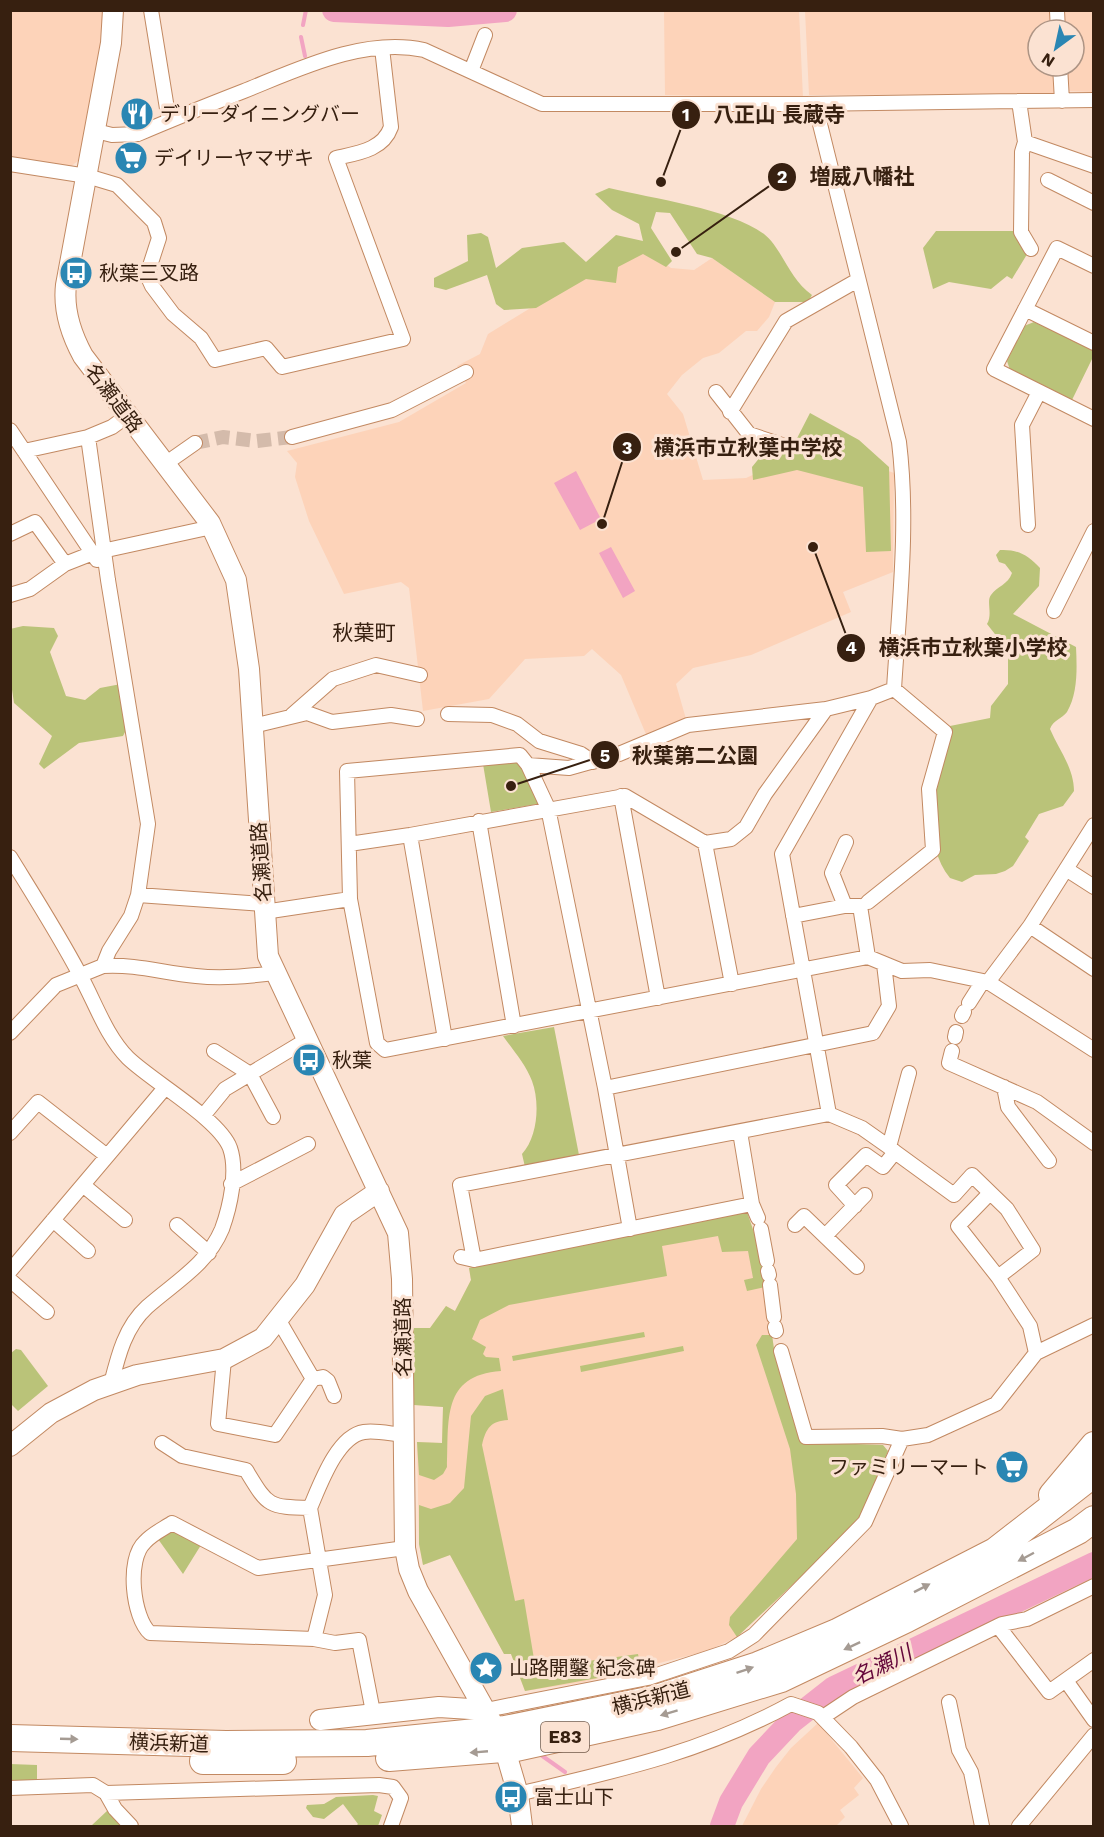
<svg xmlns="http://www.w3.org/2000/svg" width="1104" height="1837" viewBox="0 0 1104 1837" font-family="'Work Sans','Noto Sans JP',sans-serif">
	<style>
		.built { fill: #fdd3b9 }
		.green { fill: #bac379 }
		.water { fill: #f2a4c2 }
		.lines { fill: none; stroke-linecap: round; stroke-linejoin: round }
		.stream { stroke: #f2a4c2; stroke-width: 4 }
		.river { stroke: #f2a4c2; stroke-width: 24 }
		.street-tunnel { stroke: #d4bbab; stroke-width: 14; stroke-dasharray: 14 7; stroke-linecap: butt }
		.street-casing { stroke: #c28962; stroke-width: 16 }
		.secondary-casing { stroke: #c28962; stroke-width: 22 }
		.highway-casing { stroke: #c28962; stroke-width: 28 }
		.street { stroke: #fff; stroke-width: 14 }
		.secondary { stroke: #fff; stroke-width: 20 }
		.highway { stroke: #fff; stroke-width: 26 }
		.oneway { fill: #a59b93 }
		.labels { text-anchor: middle; stroke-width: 6; stroke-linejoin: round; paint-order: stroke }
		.shield { fill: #fbe2d2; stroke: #725a4a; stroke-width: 1.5 }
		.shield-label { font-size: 18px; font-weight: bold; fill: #372010 }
		.poi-label { font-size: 20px; fill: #372010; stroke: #fbe2d2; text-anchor: start }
		.street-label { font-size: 20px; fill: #372010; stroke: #fbe2d2 }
		.neighbourhood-label { font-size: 21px; fill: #372010; stroke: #fbe2d2 }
		.water-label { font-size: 21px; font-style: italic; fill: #64073a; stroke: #fbe2d2 }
		.leader { fill: none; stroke: #372010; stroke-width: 2 }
		.callout-dot { fill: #372010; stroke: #fbe2d2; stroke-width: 2 }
		.mark-label { font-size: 18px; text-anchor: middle; font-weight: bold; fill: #fff }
		.callout-label { font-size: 21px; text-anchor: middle; font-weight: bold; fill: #372010; stroke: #fbe2d2; stroke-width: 6; stroke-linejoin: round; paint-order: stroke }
	</style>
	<rect width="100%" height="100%" fill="#fbe2d2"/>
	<path class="built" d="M 10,11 L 104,11 L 102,49 L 78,161 L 70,167 L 11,156 Z
		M 664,11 L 799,11 L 803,98 L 665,95 Z
		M 805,11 L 1053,11 L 1054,30 L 1038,30 L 1038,66 L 1055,66 L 1057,94 L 809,95 Z
		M 1061,11 L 1093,11 L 1093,92 L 1065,91 L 1064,66 L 1074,66 L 1074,30 L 1062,30 Z
		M 644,248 L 671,268 L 694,270 L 712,258 L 775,302 L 769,317 L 757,331 L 746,331 L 719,353 L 703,358 L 682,375 L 667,394 L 683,414 L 703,480 L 746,478 L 794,456 L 869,464 L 894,473 L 893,572 L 843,592 L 851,612 L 751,655 L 693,668 L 676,684 L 686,719 L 648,739 L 621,675 L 592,649 L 584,656 L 525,659 L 489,699 L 423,711 L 409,588 L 401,582 L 344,594 L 309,521 L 295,477 L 297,463 L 287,451 L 399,422 L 466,383 L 457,366 L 480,354 L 488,334 L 622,252 Z
		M 747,1212 L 760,1250 L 775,1356 L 801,1442 L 822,1557 L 737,1637 L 707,1651 L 584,1682 L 525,1691 L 511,1654 L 504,1654 L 450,1555 L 423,1565 L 419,1544 L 417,1442 L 442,1443 L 443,1407 L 414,1405 L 412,1328 L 430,1328 L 446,1306 L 455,1311 L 471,1280 L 469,1268 Z
		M 818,1723 L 863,1778 L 854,1788 L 859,1795 L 840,1810 L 845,1817 L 836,1826 L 742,1826 L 761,1789 L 776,1767 L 791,1748 Z"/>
	<path class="green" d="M 609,188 C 654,199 728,208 764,234 C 782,248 789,279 812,295 L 808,302 L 775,302 L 712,258 L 697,254 L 670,213 L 656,212 L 651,228 L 672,261 L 666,267 L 643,254 L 618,267 L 616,283 L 586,279 L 536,308 L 504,310 L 496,304 L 487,275 L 446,290 L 434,287 L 434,278 L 468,261 L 467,235 L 481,233 L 488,237 L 496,268 L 522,248 L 564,242 L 586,262 L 616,235 L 643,241 L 639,224 L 612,210 L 595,194 Z
		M 936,231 L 1018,231 L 1029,251 L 1012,279 L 1007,276 L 991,289 L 949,282 L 933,289 L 923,248 Z
		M 1034,322 L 1093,350 L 1093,357 L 1072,400 L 1010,370 L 1007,361 L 1024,326 Z
		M 810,413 L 859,440 L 889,467 L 891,551 L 866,552 L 863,487 L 797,470 L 753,480 L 752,467 L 770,445 L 792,448 Z
		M 1000,550 C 1017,549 1028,555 1040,568 L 1039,586 L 1013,614 L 1076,647 C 1077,668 1078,693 1067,712 C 1062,719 1053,720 1050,729 C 1059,750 1074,768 1074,791 L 1063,806 L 1039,814 L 1025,837 L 1029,841 L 1013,866 L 1005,871 L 996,874 L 975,875 L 962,882 L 950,878 C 918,839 936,771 945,727 L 990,718 L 991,706 L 1008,684 L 1008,654 L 1002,643 L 987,624 C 993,614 986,601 991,595 C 997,586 1008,585 1012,573 L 1005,564 L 999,562 L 996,555 Z
		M 23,626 L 54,628 L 58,636 L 50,652 L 66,696 L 85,700 L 100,688 L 121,684 L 128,726 L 123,736 L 79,743 L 44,769 L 39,764 L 52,736 L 14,703 L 10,676 L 10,629 Z
		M 518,760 L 544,803 L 491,812 L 483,764 Z
		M 554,1027 L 579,1155 L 525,1167 L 522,1154 C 538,1137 540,1102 532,1081 C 526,1065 513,1050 503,1036 Z
		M 747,1212 L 760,1250 L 765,1287 L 747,1291 L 744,1280 L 753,1278 L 748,1251 L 722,1252 L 718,1236 L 662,1246 L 667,1276 L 509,1305 L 480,1320 L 472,1339 L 486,1347 L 483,1354 L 486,1357 L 499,1358 L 501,1371 C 441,1375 449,1421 447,1467 L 443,1474 L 434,1480 L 419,1475 L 417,1442 L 442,1443 L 443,1407 L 414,1405 L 412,1328 L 430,1328 L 446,1306 L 455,1311 L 471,1280 L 469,1268 Z
		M 644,1332 L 645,1337 L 513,1361 L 512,1356 Z
		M 762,1335 L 772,1335 L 775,1356 L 801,1442 L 883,1445 L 888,1451 L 860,1521 L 737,1637 L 729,1625 L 730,1617 L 797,1539 L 796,1494 L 790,1449 L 756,1345 Z
		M 683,1346 L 684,1351 L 581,1372 L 580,1366 Z
		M 16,1349 L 21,1350 L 48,1386 L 18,1411 L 10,1403 L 11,1353 Z
		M 503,1389 L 508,1420 C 491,1421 486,1428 482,1445 L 515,1601 L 524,1599 L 535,1665 L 566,1659 L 567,1664 L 638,1654 L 639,1659 L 631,1672 L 525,1691 L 511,1654 L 504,1654 L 450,1555 L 423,1565 L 419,1544 L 419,1505 L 431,1509 L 450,1503 L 464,1488 L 471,1416 L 485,1396 Z
		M 172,1529 L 201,1545 L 183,1574 L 158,1539 Z
		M 10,1764 L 37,1765 L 37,1781 L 11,1782 Z
		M 373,1795 L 378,1796 L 374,1811 L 382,1815 L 378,1826 L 356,1826 L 358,1824 L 343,1804 L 324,1819 L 313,1817 L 306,1808 L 307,1805 L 324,1804 L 336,1797 Z
		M 108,1810 L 123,1826 L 91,1826 Z"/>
	<path class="water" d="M 576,471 L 601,519 L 580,530 L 554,483 Z
		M 611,547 L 635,591 L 623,598 L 599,553 Z"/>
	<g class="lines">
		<path class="stream" d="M 303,25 L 306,10
			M 301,37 L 305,56
			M 541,1755 L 565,1772"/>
		<path class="river" d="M 334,10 L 448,15 L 505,10
			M 722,1826 L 731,1802 L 759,1756 L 792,1721 L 834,1688 L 1094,1564"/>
		<path class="street-tunnel" d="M 195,443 L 223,437 L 257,441 L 292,437"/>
		<defs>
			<path id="street" d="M 151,10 L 169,121
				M 1057,11 L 1058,30
				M 1060,66 L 1062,101
				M 471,71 L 485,35
				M 1019,101 L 1025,142 L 1094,166
				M 815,104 L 899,442 C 909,524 899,607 894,689 L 871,698 L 782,854 L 829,1114 L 862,1128 L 889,1147
				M 96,131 L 112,135 L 138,134 C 173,119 208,105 244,91 C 299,69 364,37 424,50 L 542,104 L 806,104 L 1094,100
				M 1025,142 L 1022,152 L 1021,232 L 1031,249
				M 10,164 L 87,176 L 117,185 L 154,222 L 159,238 L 147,275 L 152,286 L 173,314 L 201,338 L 215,360 L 266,348 L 282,367 L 403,339 L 336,158 C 358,153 383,150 391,127 L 382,48
				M 1048,180 L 1094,203
				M 1094,266 L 1057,248 L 994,369 L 1094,419
				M 1025,309 L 1094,343
				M 716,392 L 749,434 L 782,445
				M 730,412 L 786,321 L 858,280
				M 10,430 L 97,560
				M 292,437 L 392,410 L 466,372
				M 24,451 L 88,437
				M 165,464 L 195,443
				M 1028,525 L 1022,425 L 1039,392
				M 10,534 L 35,522 L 65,564
				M 10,595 L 30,589 L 65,564 L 93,553 L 212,527
				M 1054,611 L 1094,531
				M 448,714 L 492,715 L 517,724 L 539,741 L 581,754 L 593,762
				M 292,715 L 333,679 L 376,665 L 420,675
				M 253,726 L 307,713 L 332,722 L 391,715 L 417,719
				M 621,796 L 658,998
				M 479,821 L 514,1026
				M 410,835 L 445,1039
				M 705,843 L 732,984
				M 349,844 L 410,835 L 625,796 L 705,843 L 731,839 L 746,827 L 765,794 L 826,709
				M 10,857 C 34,896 59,935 80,975 C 95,1002 106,1036 128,1058 C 153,1082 219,1119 230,1148 C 238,1171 230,1207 222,1229 C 207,1265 175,1282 147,1307 C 125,1327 118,1356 111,1384
				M 1066,869 L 1094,887
				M 138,895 L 264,904
				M 350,899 L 347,771 L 520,755 L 528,765
				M 868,902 L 933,850 L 929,789 L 945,732 L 894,689
				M 845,906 L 832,873 L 846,842
				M 264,912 L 350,899 L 377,1043 L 385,1050 L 868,957 L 902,971 L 930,970 L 988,982 L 1094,1050
				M 793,916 L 845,906 L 860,906 L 868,957
				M 1030,926 L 1094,969
				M 103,966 C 137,964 163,973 196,976 C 223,979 249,976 276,973
				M 988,982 L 1030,926 L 1094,825
				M 969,1003 L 983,981
				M 962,1016 L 964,1012
				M 10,1033 L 56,985 L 103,966 L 109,951 L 131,916 L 138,895 L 148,824 L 108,580 L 88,437 L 112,427 L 127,416
				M 955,1037 L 956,1032
				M 214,1051 L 250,1074 L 273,1117
				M 952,1051 L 949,1063 L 1037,1102 L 1094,1143
				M 1004,1087 L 1008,1107 L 1049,1161
				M 605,1088 L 873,1033 L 889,1006 L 884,964
				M 203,1116 L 225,1089 L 308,1039
				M 740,1132 L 752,1204 L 758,1218
				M 10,1133 L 38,1102 L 107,1156
				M 895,1152 L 954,1195 L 972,1175 L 1007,1209 L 1033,1250 L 998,1277 L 1030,1326 L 1036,1353
				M 231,1184 L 308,1144
				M 83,1185 L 125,1220
				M 990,1193 L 958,1226 L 998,1277
				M 855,1206 L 836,1185 L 866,1155 L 883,1167 L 895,1152 L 889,1147 L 909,1073
				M 53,1220 L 88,1251
				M 177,1225 L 209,1253
				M 795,1225 L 804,1216 L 857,1267
				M 630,1229 L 605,1088 L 548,808 L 528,765 L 569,768 L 619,754 L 688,725 L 826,709 L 871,698
				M 761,1229 L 767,1261
				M 825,1236 L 865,1195
				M 461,1257 L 474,1260 L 752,1204
				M 474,1260 L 460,1185 L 829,1114
				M 10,1271 L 164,1089
				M 768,1271 L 769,1275
				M 10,1280 L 47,1312
				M 770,1285 L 774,1317
				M 775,1327 L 776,1331
				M 781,1351 L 806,1437 L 882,1436 L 902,1439
				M 224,1359 L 218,1424 L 275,1435 L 313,1379 L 278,1319
				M 313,1379 L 323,1377 L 328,1381 L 334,1396
				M 162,1443 L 182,1456 L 246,1470 C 268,1506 267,1507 310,1508 C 320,1485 337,1436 364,1432 C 376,1430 391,1434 403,1435
				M 310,1508 L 325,1595 L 314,1639
				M 998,1626 L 1049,1692 L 1094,1660
				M 1067,1682 L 1094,1720
				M 949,1702 L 959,1750 L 971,1772 L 982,1826
				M 486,1710 L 648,1678 L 729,1651 L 754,1635 L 865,1522 L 902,1439 L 928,1435 L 996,1404 L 1036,1353 L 1094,1325
				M 373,1712 L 359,1640 L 335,1643 L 314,1639 L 150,1633 C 133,1618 126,1559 145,1542 C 152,1534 163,1529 172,1523 L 258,1568 L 405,1548
				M 823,1717 L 853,1697 L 1002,1624 L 1027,1619 L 1094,1586
				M 10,1788 L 93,1785 L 106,1793 L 115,1809 L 131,1826
				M 106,1793 L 379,1785 L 393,1787 L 401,1798 L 391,1826
				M 518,1794 C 616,1771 701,1753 791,1704 L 818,1713 L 851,1747 L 877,1780 L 901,1826
				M 1019,1826 L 1094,1735"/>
			<path id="secondary" d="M 113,10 L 111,43 L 66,285 C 63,311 71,334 83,356 L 210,523 L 236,580 L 249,669 L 268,956 L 398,1233 L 402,1279 L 405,1548 L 409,1569 L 418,1591 L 491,1721
				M 10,1446 L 51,1413 L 94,1390 L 137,1375 L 224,1359 L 263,1338 L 305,1285 L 344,1215 L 379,1191
				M 320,1720 L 439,1707 L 486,1710
				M 508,1760 L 518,1794 L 522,1826"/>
			<path id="highway" d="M 1052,1495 L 1094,1445
				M 10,1738 L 226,1744 L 367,1743 L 505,1729 L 653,1699 L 758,1665 L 837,1632 L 995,1551 L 1094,1474
				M 389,1758 L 516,1748 L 657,1717 L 781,1679 L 907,1619 L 1078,1531 L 1094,1519
				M 203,1761 L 283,1761"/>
		</defs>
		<use href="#street" class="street-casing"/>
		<use href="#secondary" class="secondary-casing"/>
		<use href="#highway" class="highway-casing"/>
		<use href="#street" class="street"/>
		<use href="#secondary" class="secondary"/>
		<use href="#highway" class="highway"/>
	</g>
	<defs><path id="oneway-solid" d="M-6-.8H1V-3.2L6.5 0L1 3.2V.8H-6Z" transform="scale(1.5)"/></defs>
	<g class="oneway">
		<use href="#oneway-solid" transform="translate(1026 1557) rotate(152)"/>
		<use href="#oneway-solid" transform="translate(922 1588) rotate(-27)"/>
		<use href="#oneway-solid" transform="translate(852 1646) rotate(155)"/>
		<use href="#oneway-solid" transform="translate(745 1670) rotate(-19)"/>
		<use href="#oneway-solid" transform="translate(669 1713) rotate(163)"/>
		<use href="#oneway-solid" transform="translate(69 1739) rotate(2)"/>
		<use href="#oneway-solid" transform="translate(479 1752) rotate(175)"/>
	</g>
	<defs>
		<symbol id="restaurant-disc" viewBox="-11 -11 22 22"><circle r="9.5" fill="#2a86b3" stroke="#fbe2d2"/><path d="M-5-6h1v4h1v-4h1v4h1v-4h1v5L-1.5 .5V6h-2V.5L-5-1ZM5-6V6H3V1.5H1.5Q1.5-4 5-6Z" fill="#fff"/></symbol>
		<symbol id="supermarket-disc" viewBox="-11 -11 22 22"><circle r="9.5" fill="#2a86b3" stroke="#fbe2d2"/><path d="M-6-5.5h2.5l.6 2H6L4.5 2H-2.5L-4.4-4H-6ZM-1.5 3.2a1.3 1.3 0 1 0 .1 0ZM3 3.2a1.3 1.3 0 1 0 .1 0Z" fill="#fff"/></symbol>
		<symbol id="bus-disc" viewBox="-11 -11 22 22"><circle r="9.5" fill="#2a86b3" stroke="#fbe2d2"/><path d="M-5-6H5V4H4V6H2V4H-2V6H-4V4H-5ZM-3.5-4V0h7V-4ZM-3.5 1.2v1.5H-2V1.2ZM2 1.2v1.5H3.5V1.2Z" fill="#fff"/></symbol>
		<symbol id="sight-disc" viewBox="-11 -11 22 22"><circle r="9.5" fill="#2a86b3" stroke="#fbe2d2"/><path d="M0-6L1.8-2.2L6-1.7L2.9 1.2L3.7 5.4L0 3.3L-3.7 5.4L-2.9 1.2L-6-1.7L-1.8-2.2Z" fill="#fff"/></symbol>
	</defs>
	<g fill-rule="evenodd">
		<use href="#restaurant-disc" x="118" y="95" width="38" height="38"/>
		<use href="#supermarket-disc" x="112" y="139" width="38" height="38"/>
		<use href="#bus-disc" x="57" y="254" width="38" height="38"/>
		<use href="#bus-disc" x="290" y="1041" width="38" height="38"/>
		<use href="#supermarket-disc" x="993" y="1448" width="38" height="38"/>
		<use href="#sight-disc" x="467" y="1649" width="38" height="38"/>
		<use href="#bus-disc" x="492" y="1778" width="38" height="38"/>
	</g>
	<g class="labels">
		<rect class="shield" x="541" y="1722" width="48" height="30" rx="4.5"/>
		<g class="shield-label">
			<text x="565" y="1743">E83</text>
		</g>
		<g class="poi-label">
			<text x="160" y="121">デリーダイニングバー</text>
			<text x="154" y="165">デイリーヤマザキ</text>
			<text x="99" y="280">秋葉三叉路</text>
			<text x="332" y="1067">秋葉</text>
			<text x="989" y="1474" text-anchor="end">ファミリーマート</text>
			<text x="509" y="1675">山路開鑿 紀念碑</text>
			<text x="534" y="1804">富士山下</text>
		</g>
		<g class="street-label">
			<text transform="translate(114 398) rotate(53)" y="7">名瀬道路</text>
			<text transform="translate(261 862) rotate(-94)" y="7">名瀬道路</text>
			<text transform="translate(403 1337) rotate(-91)" y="7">名瀬道路</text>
			<text transform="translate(651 1698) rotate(-14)" y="7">横浜新道</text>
			<text transform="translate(169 1743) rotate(2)" y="7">横浜新道</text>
		</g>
		<g class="neighbourhood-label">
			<text x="364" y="640">秋葉町</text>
		</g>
		<g class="water-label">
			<text transform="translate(882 1665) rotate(-26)" y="7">名瀬川</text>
		</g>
	</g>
	<path class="leader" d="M661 182L686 115M676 252L782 177M602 524L627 447M813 547L851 648M511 786L605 755"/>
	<g class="callout-dot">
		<circle cx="661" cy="182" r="6"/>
		<circle cx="676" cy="252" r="6"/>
		<circle cx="602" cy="524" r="6"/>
		<circle cx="813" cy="547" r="6"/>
		<circle cx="511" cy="786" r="6"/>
		<circle cx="686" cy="115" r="15"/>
		<circle cx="782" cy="177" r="15"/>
		<circle cx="627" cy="447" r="15"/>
		<circle cx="851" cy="648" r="15"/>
		<circle cx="605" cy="755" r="15"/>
	</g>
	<g class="mark-label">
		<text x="686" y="121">1</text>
		<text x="782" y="183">2</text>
		<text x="627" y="454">3</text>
		<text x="851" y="654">4</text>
		<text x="605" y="762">5</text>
	</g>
	<g class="callout-label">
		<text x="779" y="122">八正山 長蔵寺</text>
		<text x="862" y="184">増威八幡社</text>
		<text x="748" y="455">横浜市立秋葉中学校</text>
		<text x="973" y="655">横浜市立秋葉小学校</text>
		<text x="695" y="763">秋葉第二公園</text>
	</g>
	<rect width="1104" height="1837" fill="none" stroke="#372010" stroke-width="24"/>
	<g transform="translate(1056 48) rotate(213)"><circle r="28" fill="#fbe2d2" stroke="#ad9484" stroke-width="1.5"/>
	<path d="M0-4.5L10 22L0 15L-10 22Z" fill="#2a86b3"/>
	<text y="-9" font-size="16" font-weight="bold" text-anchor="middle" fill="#372010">N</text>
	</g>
</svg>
